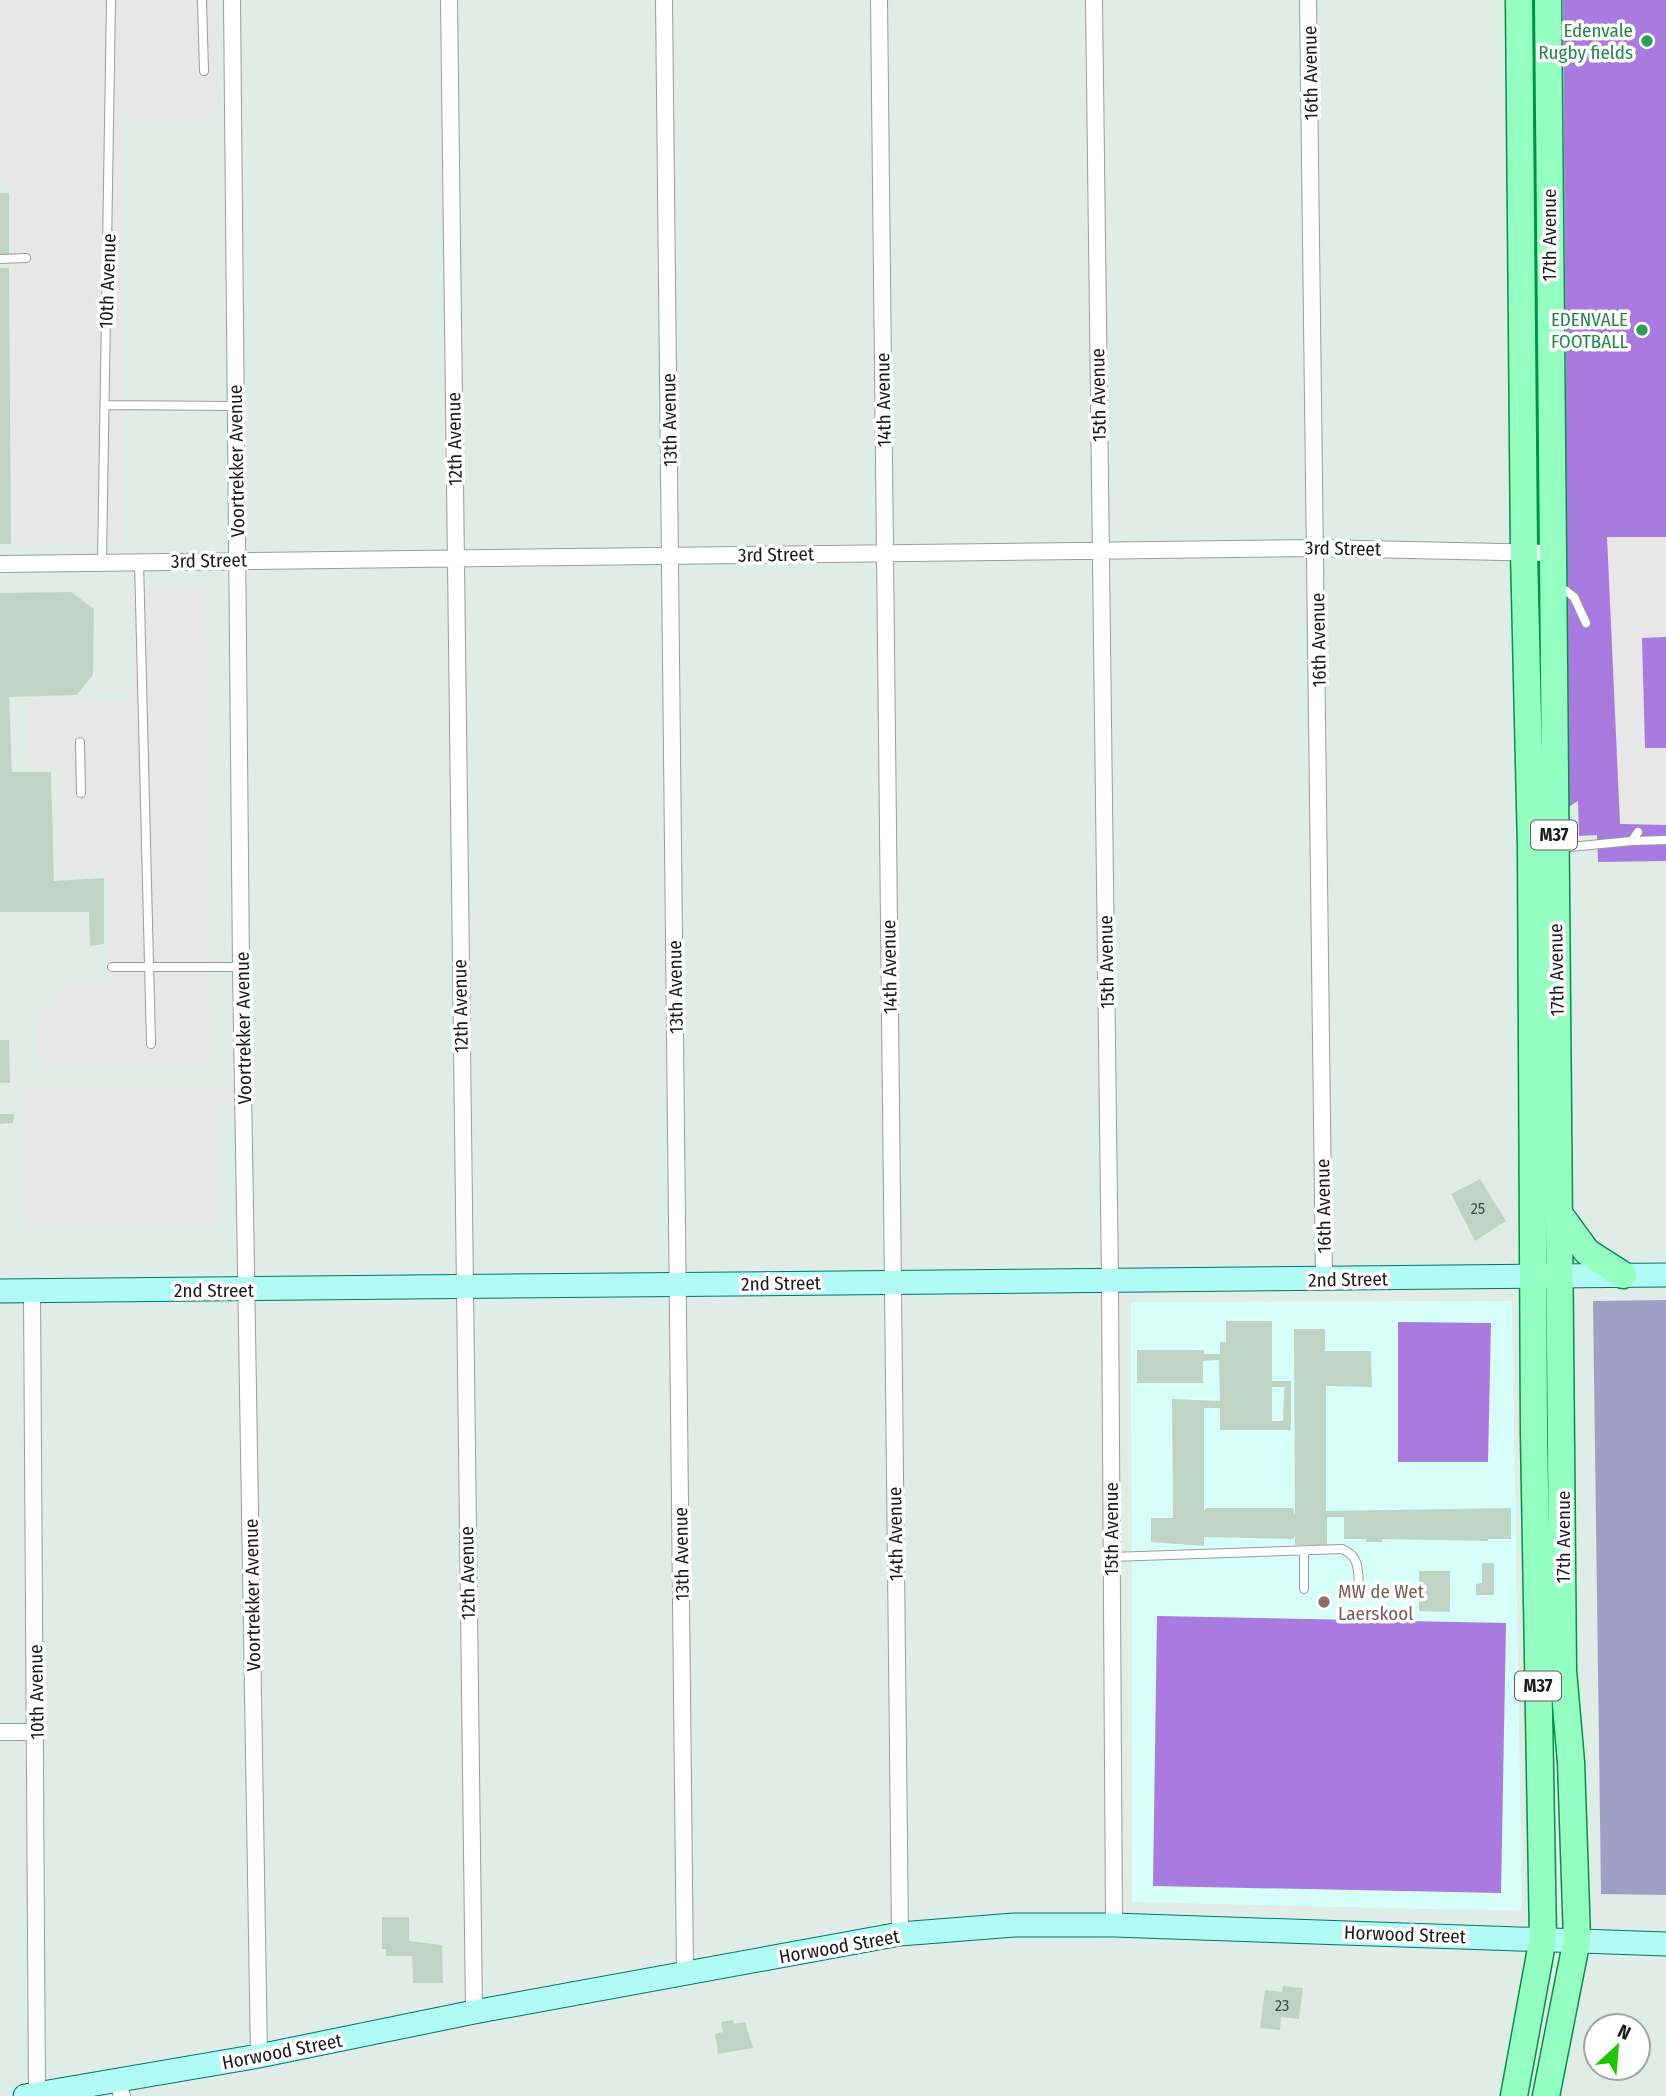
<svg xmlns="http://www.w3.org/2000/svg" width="1666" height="2096" viewBox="0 0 1666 2096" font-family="'Fira Sans Condensed',sans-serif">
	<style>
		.education { fill: #d7fff9 }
		.cemetery { fill: #a0a0c7 }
		.pitch { fill: #a97ae0 }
		.parking { fill: #e7e7e7 }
		.building { fill: #c0d4c6; fill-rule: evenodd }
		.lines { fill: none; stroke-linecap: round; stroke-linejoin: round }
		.lane-casing { stroke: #9c9c9c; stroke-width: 10 }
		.street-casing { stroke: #9c9c9c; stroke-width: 18 }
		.secondary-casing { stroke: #01736e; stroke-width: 25 }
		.primary-casing { stroke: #00924c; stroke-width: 29 }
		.lane { stroke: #fff; stroke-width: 8 }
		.street { stroke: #fff; stroke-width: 16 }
		.secondary { stroke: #b0fbf4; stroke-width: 23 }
		.primary { stroke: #94ffc0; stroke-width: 26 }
		.leisure-dot { fill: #2e9e5b; stroke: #fff; stroke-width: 2.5 }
		.education-dot { fill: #8d6e63; stroke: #fff; stroke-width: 2.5 }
		.labels { text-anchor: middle; stroke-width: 7; stroke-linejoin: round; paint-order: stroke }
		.number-label { font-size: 16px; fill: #444946 }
		.shield { fill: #fff; stroke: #5f5f5f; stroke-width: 2 }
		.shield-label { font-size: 18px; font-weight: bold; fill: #1b1b1b }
		.leisure-label { font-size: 19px; fill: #27864d; stroke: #fff; text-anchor: end }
		.street-label { font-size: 19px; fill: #1b1b1b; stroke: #fff }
		.education-label { font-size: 19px; fill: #785e54; stroke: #fff; text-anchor: start }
	</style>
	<rect width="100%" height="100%" fill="#e0ede7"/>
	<path class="education" d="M 1512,1301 L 1522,1911 L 1132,1902 L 1131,1302 Z"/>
	<path class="cemetery" d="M 1666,1300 L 1666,1895 L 1601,1894 L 1593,1301 Z"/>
	<path class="pitch" d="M 1563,0 L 1666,0 L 1666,861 L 1598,862 L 1597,835 L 1579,836 L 1578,801 L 1564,810 L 1566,416 Z
		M 1398,1322 L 1491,1323 L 1488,1462 L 1398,1462 Z
		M 1157,1616 L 1506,1623 L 1501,1893 L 1153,1886 Z"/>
	<path class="parking" d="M 0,0 L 217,0 L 220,120 L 123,121 L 125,543 L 15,543 L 12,187 L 0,185 Z
		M 1607,537 L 1666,537 L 1666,637 L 1642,638 L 1645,748 L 1666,748 L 1666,825 L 1620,824 Z
		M 130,588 L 206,588 L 210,1063 L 37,1064 L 37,1012 L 68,982 L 108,982 L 107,873 L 63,872 L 62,768 L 29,767 L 28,699 L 131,699 Z
		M 242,1088 L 242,1106 L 214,1106 L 215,1228 L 23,1228 L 22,1089 Z"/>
	<path class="building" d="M 0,193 L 9,193 L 9,254 L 0,254 Z
		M 0,268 L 9,268 L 11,544 L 0,544 Z
		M 71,592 L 94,609 L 93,675 L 77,695 L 9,697 L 12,772 L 51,772 L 54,881 L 104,878 L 104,944 L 90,946 L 89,912 L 0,912 L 0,593 Z
		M 0,1040 L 9,1040 L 10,1083 L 0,1083 Z
		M 0,1114 L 14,1114 L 13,1123 L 0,1124 Z
		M 1480,1179 L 1506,1221 L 1475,1241 L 1451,1194 Z
		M 1226,1321 L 1272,1321 L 1272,1381 L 1291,1381 L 1291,1430 L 1220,1430 L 1220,1408 L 1204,1408 L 1204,1511 L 1206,1508 L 1293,1508 L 1295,1516 L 1294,1329 L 1325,1329 L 1325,1351 L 1371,1351 L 1372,1387 L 1326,1386 L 1326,1511 L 1511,1508 L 1511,1539 L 1488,1539 L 1488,1541 L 1382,1539 L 1382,1542 L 1366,1542 L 1366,1539 L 1344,1539 L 1344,1517 L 1327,1517 L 1327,1545 L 1295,1545 L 1295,1536 L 1293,1539 L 1204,1537 L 1204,1546 L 1151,1542 L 1151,1518 L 1173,1518 L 1172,1399 L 1220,1401 L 1219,1360 L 1203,1361 L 1203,1383 L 1137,1383 L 1137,1350 L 1204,1350 L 1204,1354 L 1220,1354 L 1220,1342 L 1226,1342 ZM 1272,1387 L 1286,1387 L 1284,1390 L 1283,1421 L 1272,1421 Z
		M 1482,1563 L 1494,1563 L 1494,1595 L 1476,1595 L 1476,1584 L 1482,1583 Z
		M 1419,1571 L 1450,1571 L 1450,1612 L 1419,1611 Z
		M 382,1917 L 409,1917 L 409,1941 L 442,1945 L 443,1983 L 413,1983 L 412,1956 L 386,1956 L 386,1949 L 382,1949 Z
		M 1283,1986 L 1303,1988 L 1299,2019 L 1281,2017 L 1280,2030 L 1260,2028 L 1265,1990 L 1282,1992 Z
		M 733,2020 L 734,2024 L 745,2022 L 753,2048 L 718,2054 L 715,2034 L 723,2032 L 721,2022 Z"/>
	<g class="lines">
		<defs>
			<path id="lane" d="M 202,0 L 204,71
				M 0,259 L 26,258
				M 105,405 L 236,406
				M 139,561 L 151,1044
				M 102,562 L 111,0
				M 1558,585 L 1574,597 L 1586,623
				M 80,742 L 81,793
				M 1632,841 L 1666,840
				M 1559,848 L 1632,841 L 1638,832
				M 112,967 L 241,967
				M 1304,1551 L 1304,1589
				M 1111,1557 L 1342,1549 C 1360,1556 1358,1571 1359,1588"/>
			<path id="street" d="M 232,0 L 241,967 L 259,2056
				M 449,0 L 474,2012
				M 664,0 L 685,1975
				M 879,0 L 900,1934
				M 1094,0 L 1110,1282 L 1114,1925
				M 1308,0 L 1324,1279
				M 0,564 L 1317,548 L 1552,553
				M 32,1291 L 37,2094
				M 0,1732 L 37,1732
				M 118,2081 L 122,2096"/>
			<path id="secondary" d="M 0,1291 L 1666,1275
				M 25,2096 L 259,2056 L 474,2012 L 900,1934 L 1014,1925 L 1114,1925 L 1666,1944"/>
			<path id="primary" d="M 1560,1215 L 1587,1252 L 1623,1275
				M 1514,2096 L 1543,1938 L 1534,1434 L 1531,848 L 1524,552 L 1519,0
				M 1546,2096 L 1577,1939 L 1571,1762 L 1563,1671 L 1548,0"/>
		</defs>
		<use href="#lane" class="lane-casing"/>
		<use href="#street" class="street-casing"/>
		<use href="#secondary" class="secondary-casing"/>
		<use href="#primary" class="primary-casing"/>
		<use href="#lane" class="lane"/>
		<use href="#street" class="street"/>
		<use href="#secondary" class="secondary"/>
		<use href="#primary" class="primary"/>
	</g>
	<g class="leisure-dot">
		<circle cx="1647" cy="41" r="7"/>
		<circle cx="1642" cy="330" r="7"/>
	</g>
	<circle class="education-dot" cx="1324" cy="1602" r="7"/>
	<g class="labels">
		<g class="number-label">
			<text x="1478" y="1214">25</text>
			<text x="1282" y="2011">23</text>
		</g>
		<g class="shield">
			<rect x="1531" y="820.5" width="46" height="29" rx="5"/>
			<rect x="1515" y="1671.5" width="46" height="29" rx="5"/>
		</g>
		<g class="shield-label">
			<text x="1554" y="841">M37</text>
			<text x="1538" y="1692">M37</text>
		</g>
		<g class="leisure-label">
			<text x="1633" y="37">Edenvale<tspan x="1633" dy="22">Rugby fields</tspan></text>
			<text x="1628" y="326">EDENVALE<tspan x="1628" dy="22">FOOTBALL</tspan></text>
		</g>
		<g class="street-label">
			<text transform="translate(1310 73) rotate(-91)" y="7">16th Avenue</text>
			<text transform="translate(1549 235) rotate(-90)" y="7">17th Avenue</text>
			<text transform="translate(107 281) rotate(-88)" y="7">10th Avenue</text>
			<text transform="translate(1098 395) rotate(-91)" y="7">15th Avenue</text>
			<text transform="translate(883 400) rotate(-91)" y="7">14th Avenue</text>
			<text transform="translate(669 420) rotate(-91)" y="7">13th Avenue</text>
			<text transform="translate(454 439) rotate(-91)" y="7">12th Avenue</text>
			<text transform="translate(236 461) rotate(-91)" y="7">Voortrekker Avenue</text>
			<text transform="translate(1343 548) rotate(1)" y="7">3rd Street</text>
			<text transform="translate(776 554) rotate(-1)" y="7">3rd Street</text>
			<text transform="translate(209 560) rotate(-1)" y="7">3rd Street</text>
			<text transform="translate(1318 640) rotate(-91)" y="7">16th Avenue</text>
			<text transform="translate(1106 962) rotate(-91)" y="7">15th Avenue</text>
			<text transform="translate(889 967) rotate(-91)" y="7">14th Avenue</text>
			<text transform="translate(1556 970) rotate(-91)" y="7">17th Avenue</text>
			<text transform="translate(675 987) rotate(-91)" y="7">13th Avenue</text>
			<text transform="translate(460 1006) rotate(-91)" y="7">12th Avenue</text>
			<text transform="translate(243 1028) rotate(-91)" y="7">Voortrekker Avenue</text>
			<text transform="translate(1323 1206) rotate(-91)" y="7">16th Avenue</text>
			<text transform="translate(1348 1279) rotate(-1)" y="7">2nd Street</text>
			<text transform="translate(781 1283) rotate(-1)" y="7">2nd Street</text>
			<text x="214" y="1297">2nd Street</text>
			<text transform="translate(1111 1529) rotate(-90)" y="7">15th Avenue</text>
			<text transform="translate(895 1534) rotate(-91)" y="7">14th Avenue</text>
			<text transform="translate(1563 1537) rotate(-90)" y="7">17th Avenue</text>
			<text transform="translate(681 1554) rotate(-91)" y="7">13th Avenue</text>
			<text transform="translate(467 1573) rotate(-91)" y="7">12th Avenue</text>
			<text transform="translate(252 1595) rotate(-91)" y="7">Voortrekker Avenue</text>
			<text transform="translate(36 1692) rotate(-91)" y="7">10th Avenue</text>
			<text transform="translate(1405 1934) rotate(2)" y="7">Horwood Street</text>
			<text transform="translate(839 1946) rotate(-10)" y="7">Horwood Street</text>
			<text transform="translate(282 2051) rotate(-11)" y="7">Horwood Street</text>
		</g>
		<g class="education-label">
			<text x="1338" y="1598">MW de Wet<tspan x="1338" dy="22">Laerskool</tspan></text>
		</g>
	</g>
	<g transform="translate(1617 2047) rotate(26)"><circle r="33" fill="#ffffff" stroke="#a4a4a4" stroke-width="2"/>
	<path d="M0-5L12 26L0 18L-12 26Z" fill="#1ec600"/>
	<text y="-10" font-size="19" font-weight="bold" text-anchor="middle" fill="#1b1b1b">N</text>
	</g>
</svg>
